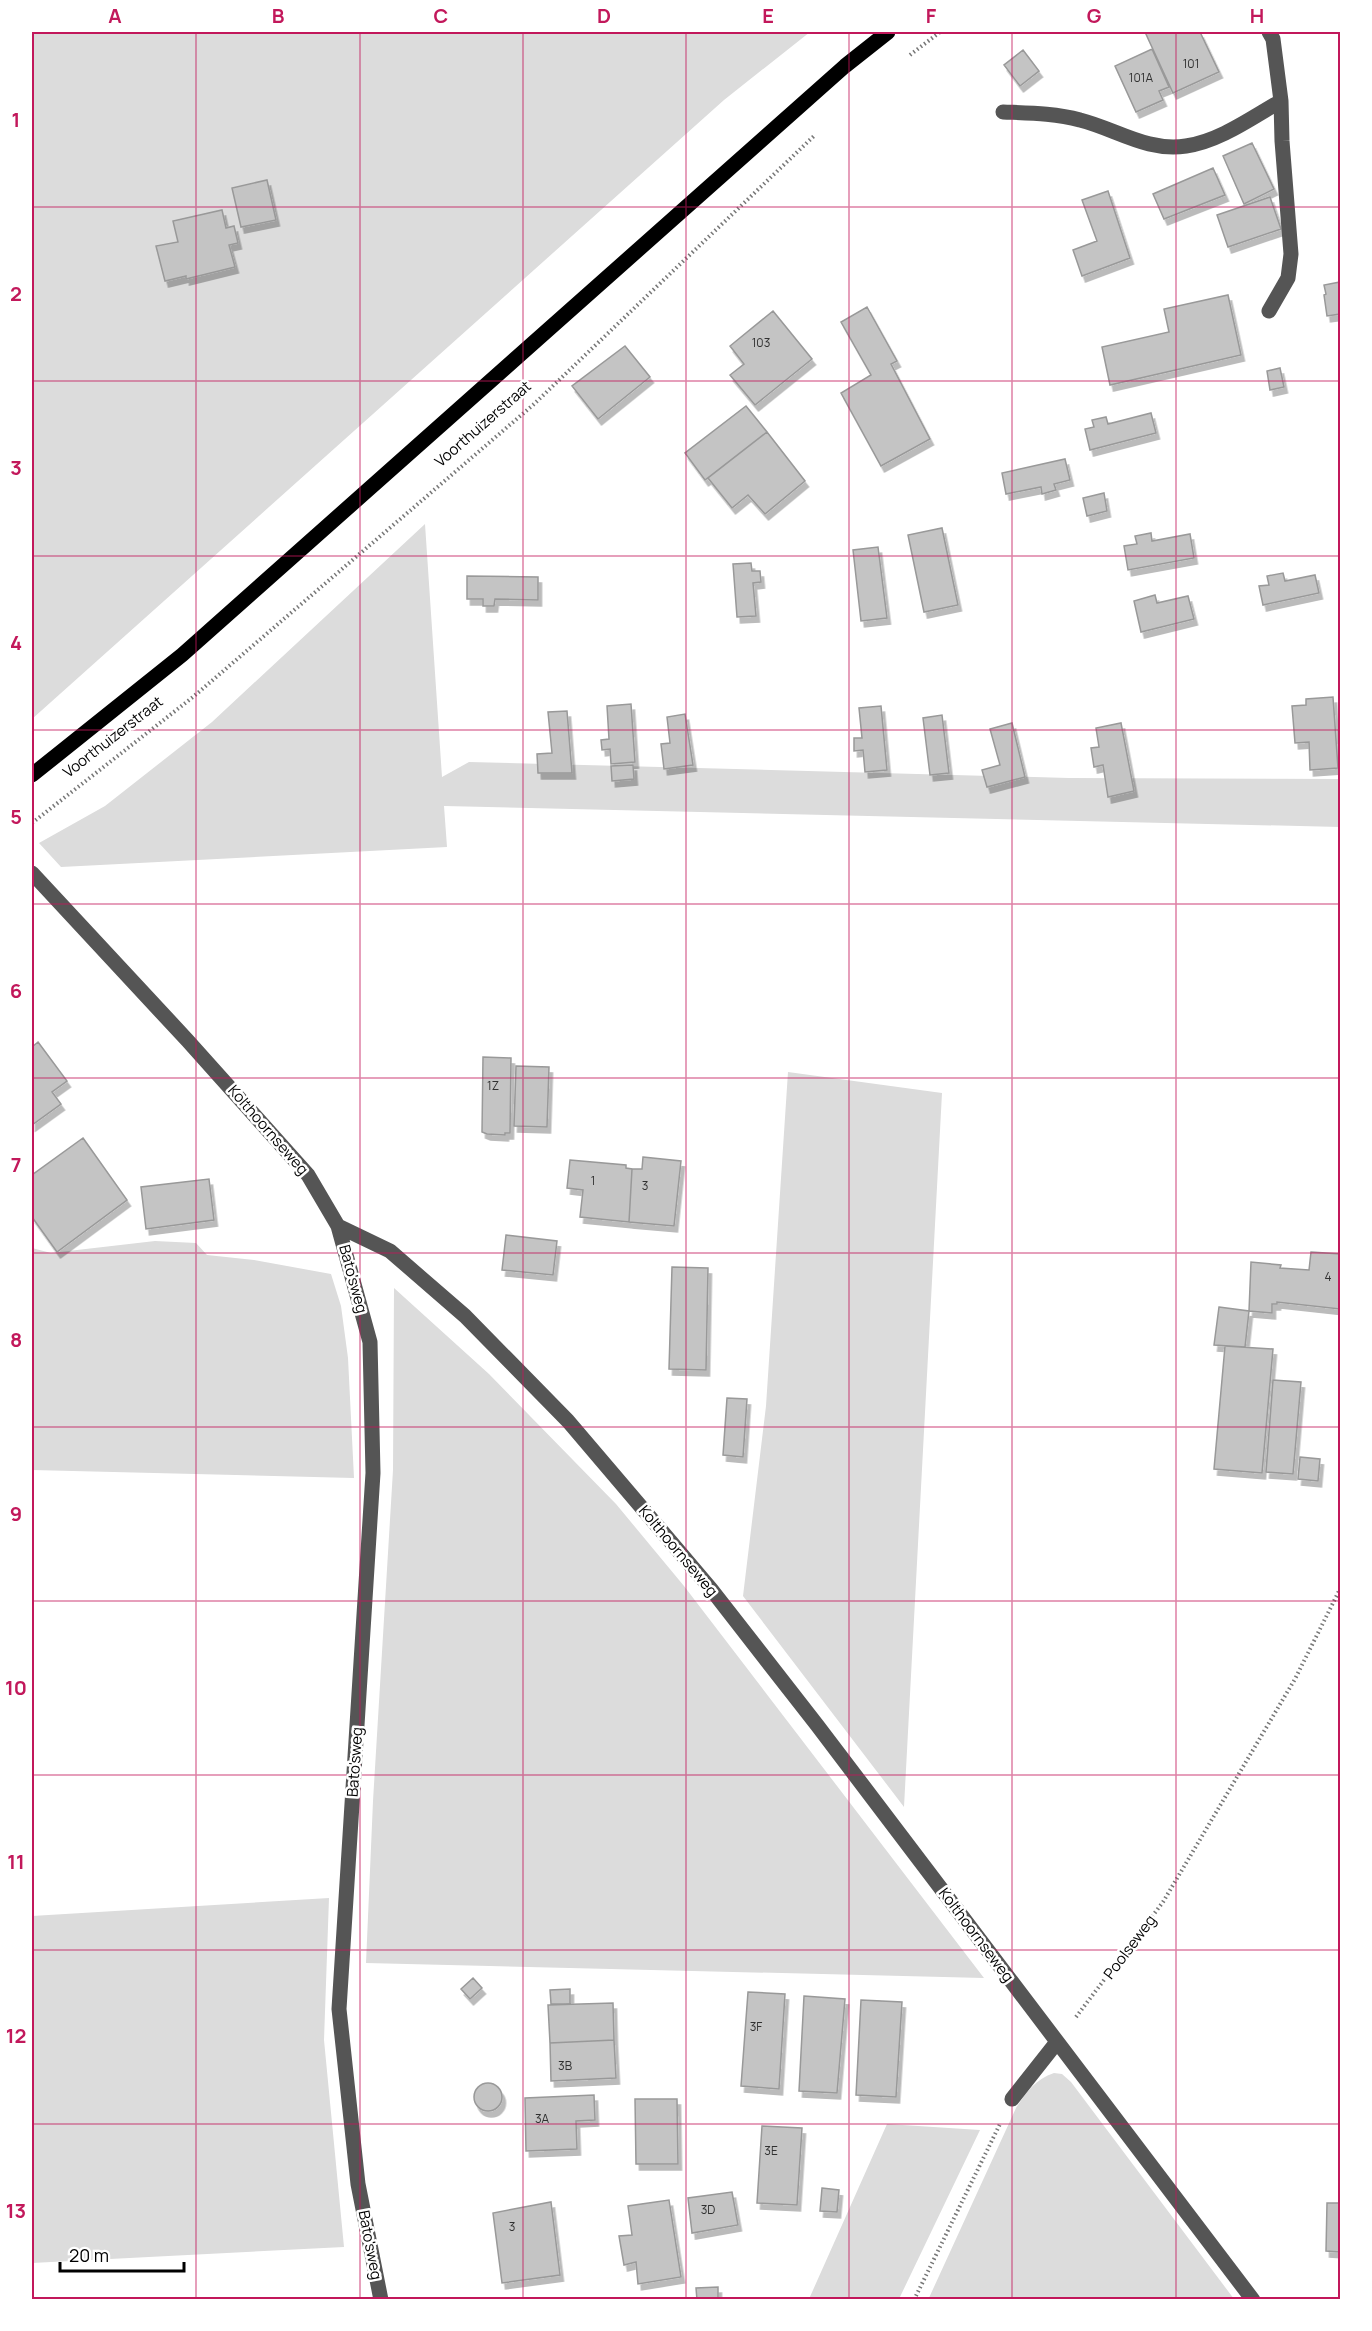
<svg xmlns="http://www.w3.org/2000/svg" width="1372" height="2331" viewBox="0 0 1372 2331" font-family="Manrope,sans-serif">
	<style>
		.green { fill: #dcdcdc }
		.building { fill: #c4c4c4; stroke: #999; stroke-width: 1.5; filter: url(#shadow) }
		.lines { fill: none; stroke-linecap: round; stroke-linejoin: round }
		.path { stroke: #777; stroke-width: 4; stroke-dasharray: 1.5 3; stroke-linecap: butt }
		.minor { stroke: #555; stroke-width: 15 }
		.major { stroke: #000; stroke-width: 15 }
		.grid { fill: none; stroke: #c2185b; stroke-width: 1.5; stroke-opacity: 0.55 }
		.labels { text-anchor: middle; stroke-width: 5; stroke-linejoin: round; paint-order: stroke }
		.number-label { font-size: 12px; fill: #313131 }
		.street-label { font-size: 15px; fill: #000; stroke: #fff }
		.neatline { fill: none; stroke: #c2185b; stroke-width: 2 }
		.grid-label { font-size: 20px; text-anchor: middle; font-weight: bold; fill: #c2185b }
	</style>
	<defs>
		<filter id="shadow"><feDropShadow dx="3.5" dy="6" stdDeviation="0" flood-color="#0004"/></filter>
	</defs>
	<rect width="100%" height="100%" fill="#fff"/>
	<path class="green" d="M 32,32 L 810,32 L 724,100 L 32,719 Z
		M 425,524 L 442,777 L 469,762 L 1069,778 L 1340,779 L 1340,827 L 444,806 L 447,847 L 61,867 L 39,843 L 105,806 L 212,722 Z
		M 788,1072 L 942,1093 L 904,1807 L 743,1596 L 766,1406 Z
		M 155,1241 L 196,1243 L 207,1255 L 254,1260 L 331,1274 L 341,1306 L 348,1358 L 354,1478 L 32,1470 L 32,1248 L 51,1253 Z
		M 394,1288 L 489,1374 L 616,1504 L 684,1586 L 984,1978 L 366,1963 L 373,1801 L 393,1470 Z
		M 329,1898 L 324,2040 L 344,2247 L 32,2263 L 32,1916 Z
		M 1054,2073 L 1062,2074 L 1071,2082 L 1234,2299 L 928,2300 L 1016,2108 C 1026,2092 1036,2079 1054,2073 Z
		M 887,2124 L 980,2130 L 899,2299 L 809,2299 Z"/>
	<path class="building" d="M 1145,32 L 1200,32 L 1219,72 L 1173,93 Z
		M 1152,49 L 1169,87 L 1159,91 L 1163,100 L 1136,112 L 1115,66 Z
		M 1023,50 L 1039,71 L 1020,86 L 1004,65 Z
		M 1252,143 L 1274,189 L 1244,204 L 1223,156 Z
		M 1213,168 L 1225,195 L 1164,219 L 1153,194 Z
		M 267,180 L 276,220 L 241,227 L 232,188 Z
		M 1108,191 L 1130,258 L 1082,276 L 1073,250 L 1097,241 L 1082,200 Z
		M 1270,197 L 1281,229 L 1228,247 L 1217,215 Z
		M 222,210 L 226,228 L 234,226 L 238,243 L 229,245 L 235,267 L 186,279 L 186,276 L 165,281 L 156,246 L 178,242 L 173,221 Z
		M 1340,282 L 1340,314 L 1327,316 L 1324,295 L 1326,294 L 1324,285 Z
		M 1228,295 L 1241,355 L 1110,385 L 1102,347 L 1169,332 L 1164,309 Z
		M 867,307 L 897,361 L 891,364 L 930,439 L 881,466 L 841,393 L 871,375 L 841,322 Z
		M 773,311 L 812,359 L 755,405 L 730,375 L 744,364 L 730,346 Z
		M 625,346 L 650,377 L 598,419 L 572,386 Z
		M 1280,368 L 1284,387 L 1270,390 L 1267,371 Z
		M 746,406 L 767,432 L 705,480 L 685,453 Z
		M 1151,413 L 1156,433 L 1090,450 L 1085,429 L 1094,427 L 1092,420 L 1106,417 L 1108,424 Z
		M 767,432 L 805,481 L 765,514 L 748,495 L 732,508 L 708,478 Z
		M 1065,459 L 1070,480 L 1054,484 L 1056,490 L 1042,494 L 1041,487 L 1006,494 L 1002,473 Z
		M 1104,493 L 1107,511 L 1087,516 L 1083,498 Z
		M 942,528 L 958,605 L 924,612 L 908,535 Z
		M 1151,533 L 1152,541 L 1190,534 L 1194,558 L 1128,570 L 1124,546 L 1137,544 L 1135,536 Z
		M 878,547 L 887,618 L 861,621 L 853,550 Z
		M 751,563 L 752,571 L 760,571 L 761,582 L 753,583 L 756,616 L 737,617 L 733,564 Z
		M 1283,573 L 1285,581 L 1315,575 L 1319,593 L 1263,605 L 1259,586 L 1269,585 L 1267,576 Z
		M 467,576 L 538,577 L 538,600 L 495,599 L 494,606 L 483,606 L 483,599 L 467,599 Z
		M 1155,595 L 1157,603 L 1188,596 L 1194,619 L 1141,632 L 1134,601 Z
		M 1333,697 L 1338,768 L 1310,770 L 1309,742 L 1295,743 L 1292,706 L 1306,705 L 1306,699 Z
		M 631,704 L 635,762 L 611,764 L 610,749 L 602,750 L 601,740 L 609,739 L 607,706 Z
		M 881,706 L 887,770 L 865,772 L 863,750 L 854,751 L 854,738 L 862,738 L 859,708 Z
		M 567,711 L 572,773 L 538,773 L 537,754 L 552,753 L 548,712 Z
		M 685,714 L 693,765 L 664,769 L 661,744 L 670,743 L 667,717 Z
		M 942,715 L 949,773 L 930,775 L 923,718 Z
		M 1012,723 L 1025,777 L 987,787 L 982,770 L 1000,765 L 990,729 Z
		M 1121,723 L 1134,791 L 1108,797 L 1103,765 L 1094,767 L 1091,748 L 1099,747 L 1096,728 Z
		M 633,765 L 634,779 L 612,781 L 611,766 Z
		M 38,1042 L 67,1081 L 52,1092 L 61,1104 L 32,1125 L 32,1047 Z
		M 483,1057 L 511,1058 L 510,1133 L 505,1133 L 505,1135 L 487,1134 L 482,1132 Z
		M 516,1066 L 549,1067 L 547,1127 L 514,1126 Z
		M 83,1138 L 127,1200 L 57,1252 L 32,1217 L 32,1175 Z
		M 643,1157 L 681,1161 L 674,1226 L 629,1222 L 632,1169 L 642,1169 Z
		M 570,1160 L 626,1165 L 626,1168 L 632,1169 L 629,1222 L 580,1217 L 583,1190 L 567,1188 Z
		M 209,1179 L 214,1220 L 146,1229 L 141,1187 Z
		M 506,1235 L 557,1241 L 553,1275 L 502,1270 Z
		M 1311,1252 L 1340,1254 L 1340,1309 L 1277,1302 L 1277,1304 L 1272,1304 L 1272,1313 L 1249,1311 L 1251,1262 L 1281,1265 L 1280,1268 L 1309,1270 Z
		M 672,1267 L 708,1268 L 706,1370 L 669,1369 Z
		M 1219,1307 L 1249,1311 L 1245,1347 L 1214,1345 Z
		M 1225,1346 L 1273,1349 L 1262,1473 L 1214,1469 Z
		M 1273,1380 L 1301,1382 L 1293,1474 L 1266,1472 Z
		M 727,1398 L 747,1399 L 743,1457 L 723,1455 Z
		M 1300,1457 L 1320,1459 L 1318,1481 L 1298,1479 Z
		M 473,1978 L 482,1988 L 470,1999 L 461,1989 Z
		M 570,1989 L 570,2004 L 551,2004 L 550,1990 Z
		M 748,1992 L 785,1994 L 779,2089 L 741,2086 Z
		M 804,1996 L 845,1999 L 837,2093 L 799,2091 Z
		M 861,2000 L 902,2002 L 896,2097 L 856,2095 Z
		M 613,2003 L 614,2040 L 550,2043 L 548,2005 Z
		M 614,2040 L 616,2078 L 551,2081 L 550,2043 Z
		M474 2097a14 14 0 1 1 28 0a14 14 0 1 1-28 0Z
		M 594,2095 L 595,2120 L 576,2121 L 577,2149 L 526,2151 L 525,2098 Z
		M 635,2099 L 677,2099 L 678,2164 L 636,2164 Z
		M 762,2126 L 802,2128 L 797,2205 L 757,2203 Z
		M 822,2188 L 839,2190 L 837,2212 L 820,2211 Z
		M 732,2192 L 738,2225 L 692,2233 L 688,2198 Z
		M 669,2200 L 681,2277 L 638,2284 L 636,2262 L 624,2265 L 619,2236 L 632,2235 L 628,2206 Z
		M 551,2202 L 560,2275 L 502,2283 L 493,2213 Z
		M 1327,2203 L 1340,2203 L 1340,2252 L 1326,2251 Z
		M 718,2287 L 718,2300 L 697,2300 L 696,2288 Z"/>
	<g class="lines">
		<path class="path" d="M 910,55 L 940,32
			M 32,823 L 193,697 L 533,405 L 815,135
			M 1076,2017 L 1163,1902 L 1295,1679 L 1340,1589
			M 914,2300 L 1000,2124"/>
		<path class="minor" d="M 1269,32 L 1273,39 L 1281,101 L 1282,141 L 1291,254 L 1288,278 L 1269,311
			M 1003,112 C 1028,113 1055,113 1080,120 C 1116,129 1147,152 1186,146 C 1220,141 1251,118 1281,101
			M 32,873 L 188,1041 L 308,1175 L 338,1226 L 390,1251 L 465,1316 L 568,1421 L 711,1589 L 817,1725 L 1253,2300
			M 338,1226 L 370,1342 L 373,1473 L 339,2009 L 358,2184 L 381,2300
			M 1012,2099 L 1057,2042"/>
		<path class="major" d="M 32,775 L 182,655 L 845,66 L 888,32"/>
	</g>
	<path class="grid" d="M 196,32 L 196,2300M 360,32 L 360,2300M 523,32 L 523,2300M 686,32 L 686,2300M 849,32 L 849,2300M 1012,32 L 1012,2300M 1176,32 L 1176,2300M 32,207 L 1340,207M 32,381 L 1340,381M 32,556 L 1340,556M 32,730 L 1340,730M 32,904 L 1340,904M 32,1078 L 1340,1078M 32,1253 L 1340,1253M 32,1427 L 1340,1427M 32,1601 L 1340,1601M 32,1775 L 1340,1775M 32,1950 L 1340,1950M 32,2124 L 1340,2124"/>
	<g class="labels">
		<g class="number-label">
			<text x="1191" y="68">101</text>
			<text x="1141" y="82">101A</text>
			<text x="761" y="347">103</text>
			<text x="493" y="1090">1Z</text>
			<text x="593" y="1185">1</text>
			<text x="645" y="1190">3</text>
			<text x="1328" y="1281">4</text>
			<text x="756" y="2031">3F</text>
			<text x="565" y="2070">3B</text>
			<text x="542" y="2123">3A</text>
			<text x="771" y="2155">3E</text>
			<text x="708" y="2214">3D</text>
			<text x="512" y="2231">3</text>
		</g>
		<g class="street-label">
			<text transform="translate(483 424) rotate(-41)" y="5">Voorthuizerstraat</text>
			<text transform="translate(113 737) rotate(-38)" y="5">Voorthuizerstraat</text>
			<text transform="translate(268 1130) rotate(49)" y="5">Kolthoornseweg</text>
			<text transform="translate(353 1279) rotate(75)" y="5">Bato'sweg</text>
			<text transform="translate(678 1551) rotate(50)" y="5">Kolthoornseweg</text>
			<text transform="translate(355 1762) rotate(-86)" y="5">Bato'sweg</text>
			<text transform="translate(976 1935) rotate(53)" y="5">Kolthoornseweg</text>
			<text transform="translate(1130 1947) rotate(-53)" y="5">Poolseweg</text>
			<text transform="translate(370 2245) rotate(79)" y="5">Bato'sweg</text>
		</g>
	</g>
	<rect width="1372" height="2331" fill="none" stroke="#ffffff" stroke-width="66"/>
	<path d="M60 2262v9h124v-9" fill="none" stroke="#000000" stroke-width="3"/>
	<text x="69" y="2262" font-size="18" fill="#000000" stroke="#ffffff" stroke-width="4.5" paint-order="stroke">20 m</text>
	<rect x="33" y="33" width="1306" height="2265" class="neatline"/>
	<g class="grid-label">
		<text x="115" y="23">A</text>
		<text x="278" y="23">B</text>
		<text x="441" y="23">C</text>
		<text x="604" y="23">D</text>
		<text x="768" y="23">E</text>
		<text x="931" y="23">F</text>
		<text x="1094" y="23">G</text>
		<text x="1257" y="23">H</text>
		<text x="16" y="127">1</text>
		<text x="16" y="301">2</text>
		<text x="16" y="475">3</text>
		<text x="16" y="650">4</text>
		<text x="16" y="824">5</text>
		<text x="16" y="998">6</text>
		<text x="16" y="1172">7</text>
		<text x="16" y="1347">8</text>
		<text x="16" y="1521">9</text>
		<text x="16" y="1695">10</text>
		<text x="16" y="1869">11</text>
		<text x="16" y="2043">12</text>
		<text x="16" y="2218">13</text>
	</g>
</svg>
